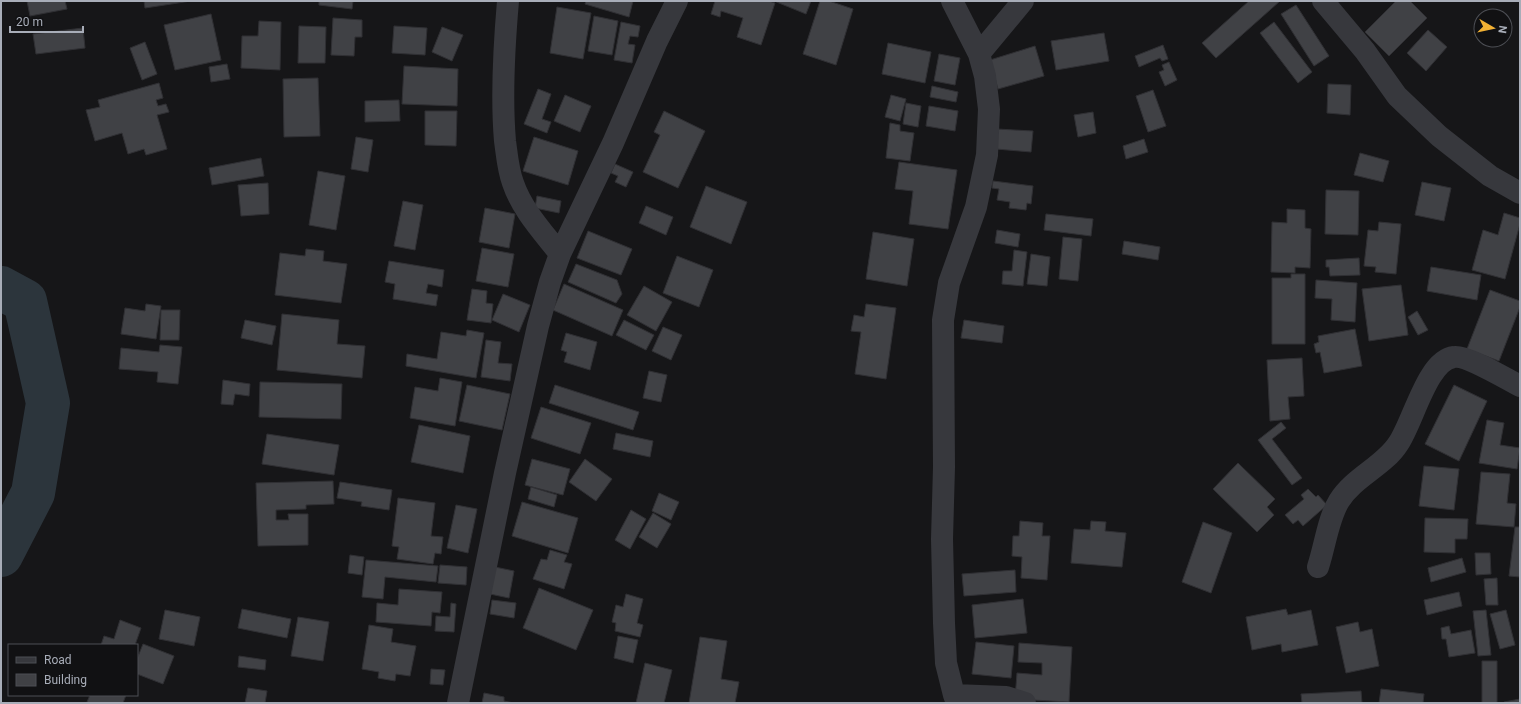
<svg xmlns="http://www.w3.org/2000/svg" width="1521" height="704" viewBox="0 0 1521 704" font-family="Roboto,sans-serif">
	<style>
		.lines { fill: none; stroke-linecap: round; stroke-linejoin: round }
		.river { stroke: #2c353c; stroke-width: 44 }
		.building { fill: #404145; stroke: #303034 }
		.street { stroke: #37383d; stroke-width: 22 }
	</style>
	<rect width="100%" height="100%" fill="#161618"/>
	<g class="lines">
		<path class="river" d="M 1,288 L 25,301 L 48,403 L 33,493 L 1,555"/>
	</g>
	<path class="building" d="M 27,1 L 65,1 L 67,9 L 30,16 Z
		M 144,1 L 191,1 L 145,8 Z
		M 319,1 L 353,1 L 352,9 L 319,5 Z
		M 586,1 L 633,1 L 629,17 L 585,4 Z
		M 715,1 L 769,1 L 775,3 L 761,45 L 737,37 L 743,18 L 721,11 L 720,17 L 711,14 Z
		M 774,1 L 811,1 L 806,14 Z
		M 820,1 L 829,1 L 853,9 L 836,65 L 803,54 Z
		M 1249,1 L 1280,1 L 1216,58 L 1202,43 Z
		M 1396,1 L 1410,1 L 1427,18 L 1389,56 L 1365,32 Z
		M 1296,5 L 1329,56 L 1314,66 L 1281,14 Z
		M 557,7 L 591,13 L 583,59 L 550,53 Z
		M 211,14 L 221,60 L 175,70 L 164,25 Z
		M 594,16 L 618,21 L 612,55 L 588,51 Z
		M 333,18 L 362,20 L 362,37 L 355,37 L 354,56 L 331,55 Z
		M 259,21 L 281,22 L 280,70 L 241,68 L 242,36 L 258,36 Z
		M 621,22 L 640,26 L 638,37 L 630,36 L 628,44 L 635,45 L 632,63 L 614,60 Z
		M 1274,22 L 1312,72 L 1298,83 L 1260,33 Z
		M 299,26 L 326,27 L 325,63 L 298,63 Z
		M 394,26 L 427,28 L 425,55 L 392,53 Z
		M 442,27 L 463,35 L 452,61 L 432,52 Z
		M 83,28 L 85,48 L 36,54 L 33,34 Z
		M 1428,30 L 1447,47 L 1426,71 L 1407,53 Z
		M 1104,33 L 1109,61 L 1056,70 L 1051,41 Z
		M 145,42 L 157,74 L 142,80 L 130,48 Z
		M 888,43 L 931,52 L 925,83 L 882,74 Z
		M 1163,45 L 1168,59 L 1162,61 L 1160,58 L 1139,67 L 1135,56 Z
		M 1035,46 L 1044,76 L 998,89 L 990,60 Z
		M 939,54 L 960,58 L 955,85 L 934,81 Z
		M 1169,62 L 1177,80 L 1165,86 L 1159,72 L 1164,70 L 1162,65 Z
		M 227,64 L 230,79 L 211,82 L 209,67 Z
		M 404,66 L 458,69 L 457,106 L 402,104 Z
		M 318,78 L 320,136 L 284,137 L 283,79 Z
		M 159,83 L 163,98 L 156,100 L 158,106 L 166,104 L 169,112 L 157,115 L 167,149 L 146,155 L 144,149 L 128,154 L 122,133 L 95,141 L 86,110 L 100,107 L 98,100 Z
		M 1328,84 L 1351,85 L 1350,115 L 1327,113 Z
		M 932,86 L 958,92 L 956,102 L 930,97 Z
		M 538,89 L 551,94 L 542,119 L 551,122 L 547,133 L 524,124 Z
		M 1153,90 L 1166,126 L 1148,132 L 1136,96 Z
		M 565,95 L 591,106 L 580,132 L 554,121 Z
		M 891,95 L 906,99 L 900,121 L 885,117 Z
		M 399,100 L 400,121 L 365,122 L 365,101 Z
		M 906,103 L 921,106 L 918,127 L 903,124 Z
		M 929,106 L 958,111 L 955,131 L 926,126 Z
		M 425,111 L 457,111 L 456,146 L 425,145 Z
		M 664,111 L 705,131 L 678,188 L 643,172 L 660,135 L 654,132 Z
		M 1093,112 L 1096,133 L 1078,137 L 1074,115 Z
		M 890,123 L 900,125 L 900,131 L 914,133 L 910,161 L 886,158 Z
		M 997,129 L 1033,131 L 1031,152 L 996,149 Z
		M 356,137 L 373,140 L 368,172 L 351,169 Z
		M 534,137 L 578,151 L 568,185 L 523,171 Z
		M 1144,139 L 1148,152 L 1126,159 L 1123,146 Z
		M 1360,153 L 1389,161 L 1383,182 L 1354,175 Z
		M 261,158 L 264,176 L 212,185 L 209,168 Z
		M 899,162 L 957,170 L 948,229 L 909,224 L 913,191 L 895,189 Z
		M 615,164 L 633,172 L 626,187 L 615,182 L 618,176 L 611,173 Z
		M 318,171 L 345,176 L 336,230 L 309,225 Z
		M 993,181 L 1033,186 L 1031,204 L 1027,203 L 1026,210 L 1009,208 L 1010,202 L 997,200 L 999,189 L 992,188 Z
		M 1422,182 L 1451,188 L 1444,221 L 1415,215 Z
		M 268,183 L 269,214 L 241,216 L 238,185 Z
		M 706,186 L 747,202 L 731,244 L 690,227 Z
		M 1326,190 L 1359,191 L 1358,235 L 1325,234 Z
		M 537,196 L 561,201 L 559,213 L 535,208 Z
		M 403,201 L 423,205 L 415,250 L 394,246 Z
		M 646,206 L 673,217 L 666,235 L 639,223 Z
		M 485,208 L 515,214 L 509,248 L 479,242 Z
		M 1287,209 L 1305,210 L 1305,228 L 1311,229 L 1310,268 L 1295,267 L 1295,273 L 1271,272 L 1272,222 L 1287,223 Z
		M 1504,213 L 1520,218 L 1520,224 L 1505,279 L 1472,270 L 1483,230 L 1498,235 Z
		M 1046,214 L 1093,219 L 1091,236 L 1044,230 Z
		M 1379,222 L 1401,224 L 1396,274 L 1375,272 L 1376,267 L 1364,266 L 1368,230 L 1378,231 Z
		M 997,230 L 1020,234 L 1018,247 L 995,243 Z
		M 588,231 L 632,249 L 621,275 L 577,258 Z
		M 873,232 L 914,239 L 907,286 L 866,279 Z
		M 1063,237 L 1082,239 L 1078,281 L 1059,279 Z
		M 1124,241 L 1160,247 L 1158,260 L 1122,254 Z
		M 482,248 L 514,254 L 508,287 L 476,281 Z
		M 306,249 L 324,251 L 323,261 L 347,264 L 341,303 L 275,295 L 280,253 L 305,256 Z
		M 1014,250 L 1027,252 L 1023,286 L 1002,284 L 1003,271 L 1012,271 Z
		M 1031,254 L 1050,257 L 1047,286 L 1027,284 Z
		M 677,256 L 713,270 L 699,307 L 663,293 Z
		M 1359,258 L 1360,275 L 1330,276 L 1329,267 L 1326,267 L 1326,260 Z
		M 389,261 L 444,270 L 442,287 L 428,284 L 426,293 L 438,295 L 436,306 L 393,299 L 395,284 L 385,282 Z
		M 576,264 L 617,280 L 622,294 L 616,303 L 568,282 Z
		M 1431,267 L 1481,275 L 1477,300 L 1427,291 Z
		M 1291,274 L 1305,274 L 1305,344 L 1272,344 L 1272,278 L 1291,278 Z
		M 1316,280 L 1357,283 L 1355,322 L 1331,320 L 1332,299 L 1315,298 Z
		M 564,284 L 623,310 L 612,336 L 553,310 Z
		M 1401,285 L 1408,335 L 1369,341 L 1362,289 Z
		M 644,286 L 672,302 L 656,331 L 627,315 Z
		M 472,289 L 487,291 L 486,303 L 493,304 L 491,323 L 467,320 Z
		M 1490,290 L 1520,301 L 1520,307 L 1499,361 L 1467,349 Z
		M 503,294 L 530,305 L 519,332 L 492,320 Z
		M 146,304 L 161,306 L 156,339 L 121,334 L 125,308 L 145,311 Z
		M 866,304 L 896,308 L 886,379 L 855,374 L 861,332 L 851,331 L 854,315 L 864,317 Z
		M 161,310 L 180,310 L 179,340 L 160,340 Z
		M 1417,311 L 1428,330 L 1418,335 L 1408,317 Z
		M 282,314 L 339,320 L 337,344 L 365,346 L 362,378 L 277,370 Z
		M 245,320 L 276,326 L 272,345 L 241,338 Z
		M 624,320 L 654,335 L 646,350 L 616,335 Z
		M 964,320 L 1004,326 L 1002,343 L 961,338 Z
		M 663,327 L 682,335 L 671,360 L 652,351 Z
		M 1355,329 L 1362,366 L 1324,373 L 1320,352 L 1316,353 L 1314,344 L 1319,342 L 1318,336 Z
		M 467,330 L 484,333 L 476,378 L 406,366 L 407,354 L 437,359 L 441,332 L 466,336 Z
		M 566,333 L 597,342 L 590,370 L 564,362 L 567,352 L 561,350 Z
		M 486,340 L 501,342 L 498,363 L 512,364 L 510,381 L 481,377 Z
		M 160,345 L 182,347 L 178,384 L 157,382 L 158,372 L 119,369 L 121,348 L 159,352 Z
		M 1302,358 L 1304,396 L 1288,397 L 1290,419 L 1270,421 L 1267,360 Z
		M 649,371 L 667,375 L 661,402 L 643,398 Z
		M 440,378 L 462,382 L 455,426 L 410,418 L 415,387 L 438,391 Z
		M 223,380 L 250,384 L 249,396 L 235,394 L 233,405 L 221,404 Z
		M 260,382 L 342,384 L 341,419 L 259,417 Z
		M 467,385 L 510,394 L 502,430 L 459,421 Z
		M 555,385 L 639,412 L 633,430 L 549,403 Z
		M 1454,385 L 1487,401 L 1459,461 L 1425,444 Z
		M 541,407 L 591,423 L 580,454 L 531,438 Z
		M 1487,420 L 1504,423 L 1500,445 L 1520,448 L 1517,469 L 1479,463 Z
		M 1281,422 L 1286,428 L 1272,439 L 1302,478 L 1292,485 L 1258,440 Z
		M 419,425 L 470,436 L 463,473 L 411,462 Z
		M 616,433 L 653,441 L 650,457 L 613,449 Z
		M 267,434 L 339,445 L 334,475 L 262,464 Z
		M 532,459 L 570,469 L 563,495 L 525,485 Z
		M 585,459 L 612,479 L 596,501 L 569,482 Z
		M 1238,463 L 1275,499 L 1267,507 L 1274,515 L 1257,532 L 1213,489 Z
		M 1424,466 L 1459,469 L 1454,510 L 1419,506 Z
		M 1481,472 L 1510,474 L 1507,503 L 1516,504 L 1514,527 L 1476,524 Z
		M 333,481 L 334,504 L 306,505 L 306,509 L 276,510 L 276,520 L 289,520 L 288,514 L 308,514 L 308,545 L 258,546 L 256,483 Z
		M 340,482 L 392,490 L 389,510 L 361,506 L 362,502 L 337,498 Z
		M 531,487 L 557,495 L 554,507 L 528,499 Z
		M 1308,489 L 1316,497 L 1318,495 L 1327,505 L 1303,526 L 1298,520 L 1293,524 L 1285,515 L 1304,499 L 1301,495 Z
		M 659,493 L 679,502 L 671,520 L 652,511 Z
		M 398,498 L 435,503 L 431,536 L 443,537 L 441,554 L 435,553 L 433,564 L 397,559 L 399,547 L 392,546 Z
		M 522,502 L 578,518 L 568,553 L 512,536 Z
		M 456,505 L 477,509 L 468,553 L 447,548 Z
		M 631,510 L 646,519 L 630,549 L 615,540 Z
		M 653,513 L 671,524 L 657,548 L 639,537 Z
		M 1425,518 L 1468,519 L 1467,539 L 1455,539 L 1455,553 L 1424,552 Z
		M 1020,521 L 1043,523 L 1042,536 L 1050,536 L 1047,580 L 1021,578 L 1022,557 L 1012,556 L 1013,536 L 1019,536 Z
		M 1091,521 L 1106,522 L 1105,531 L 1126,533 L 1122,567 L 1071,563 L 1074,529 L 1090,530 Z
		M 1203,522 L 1232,533 L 1211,593 L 1182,582 Z
		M 1515,527 L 1520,527 L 1520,577 L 1509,576 Z
		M 550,550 L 567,555 L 564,562 L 572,564 L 564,589 L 533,579 L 541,559 L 547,560 Z
		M 1475,553 L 1490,553 L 1491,574 L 1476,575 Z
		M 350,555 L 364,557 L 362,575 L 348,573 Z
		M 1462,558 L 1466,572 L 1431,582 L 1428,568 Z
		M 366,560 L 438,566 L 436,582 L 385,577 L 383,599 L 362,597 Z
		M 440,565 L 467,567 L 466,585 L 438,583 Z
		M 495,567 L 514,571 L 509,598 L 490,594 Z
		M 1015,570 L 1016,592 L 964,596 L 962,574 Z
		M 1497,578 L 1498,605 L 1486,605 L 1484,579 Z
		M 539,588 L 593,610 L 576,650 L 523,628 Z
		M 399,589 L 442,592 L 440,613 L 432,612 L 431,626 L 376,622 L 377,603 L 398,605 Z
		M 1459,592 L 1462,606 L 1427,615 L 1424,600 Z
		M 626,594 L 643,599 L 637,623 L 643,625 L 640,637 L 615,631 L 616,623 L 612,622 L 616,605 L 623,607 Z
		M 1023,599 L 1027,633 L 975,638 L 972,605 Z
		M 492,600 L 516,603 L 514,618 L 490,614 Z
		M 451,603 L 456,604 L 454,632 L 435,631 L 436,616 L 450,617 Z
		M 242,609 L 291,619 L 287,638 L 238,628 Z
		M 1286,609 L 1288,615 L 1311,610 L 1318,645 L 1282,652 L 1281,644 L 1252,650 L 1246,617 Z
		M 165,610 L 200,617 L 194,646 L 159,639 Z
		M 1486,610 L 1491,655 L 1478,656 L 1473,611 Z
		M 1506,610 L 1515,645 L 1500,649 L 1490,614 Z
		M 298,617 L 329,622 L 323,661 L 291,656 Z
		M 120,620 L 141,628 L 135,645 L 101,645 L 104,636 L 114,639 Z
		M 1358,622 L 1360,632 L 1372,629 L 1379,666 L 1346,673 L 1336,627 Z
		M 369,625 L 393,629 L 391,642 L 416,646 L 410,676 L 396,674 L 395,681 L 378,678 L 379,672 L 362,669 Z
		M 1449,626 L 1451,634 L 1471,630 L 1475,653 L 1449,657 L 1446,639 L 1442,639 L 1441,628 Z
		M 618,636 L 638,640 L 633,663 L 614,658 Z
		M 700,637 L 727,641 L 721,679 L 739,682 L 735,703 L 689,703 Z
		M 976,642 L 1014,646 L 1011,678 L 972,674 Z
		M 1019,643 L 1072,647 L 1069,702 L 1015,699 L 1017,673 L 1042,675 L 1042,663 L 1018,662 Z
		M 143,644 L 174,656 L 163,684 L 137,674 L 137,659 Z
		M 239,656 L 266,660 L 265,670 L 238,667 Z
		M 1482,661 L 1497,661 L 1497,703 L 1482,703 Z
		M 645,663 L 672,670 L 664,703 L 636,703 Z
		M 431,669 L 445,670 L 443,685 L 430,684 Z
		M 248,688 L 267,691 L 265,703 L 245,703 Z
		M 1381,689 L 1424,694 L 1423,703 L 1379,703 Z
		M 1361,691 L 1362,703 L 1302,703 L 1301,694 Z
		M 484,693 L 504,697 L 504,701 L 514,703 L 482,703 Z
		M 90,695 L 126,695 L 123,703 L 90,703 L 87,702 Z
		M 1520,699 L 1520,703 L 1505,703 L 1504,702 Z"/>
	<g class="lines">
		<path class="street" d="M 508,1 C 504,47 501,95 505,141 C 507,155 508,170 513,183 C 522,210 543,232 560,254
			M 952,1 L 979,54 L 985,76 L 989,109 L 987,155 L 976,207 L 949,283 L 943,320 L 944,467 L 942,539 L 944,623 L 946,663 L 954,695 L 957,703
			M 1323,1 L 1365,51 L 1397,96 L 1439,136 L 1490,176 L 1520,193
			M 979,54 L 1023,1
			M 1318,567 C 1325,546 1328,519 1339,501 C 1354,477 1384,466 1398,444 C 1413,423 1427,360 1454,357 C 1467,355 1506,379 1520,386
			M 954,695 L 1006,697 L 1025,703
			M 458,703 L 505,473 L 538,326 L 550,282 L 560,254 L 613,143 L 657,41 L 677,1"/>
	</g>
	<rect width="1521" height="704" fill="none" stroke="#a8adb8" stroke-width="4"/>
	<rect x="8" y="644" width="130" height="52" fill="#111113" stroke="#4d4f55"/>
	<rect x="16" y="657" width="20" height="6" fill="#37383d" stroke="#4d4f55"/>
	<text x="44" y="664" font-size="12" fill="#a8adb8">Road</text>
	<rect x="16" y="674" width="20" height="12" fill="#404145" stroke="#4d4f55"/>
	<text x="44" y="684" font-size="12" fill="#a8adb8">Building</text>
	<g transform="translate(1493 28) rotate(99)"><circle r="19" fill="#111113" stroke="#4d4f55"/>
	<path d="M0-3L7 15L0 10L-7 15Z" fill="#f2b134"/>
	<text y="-6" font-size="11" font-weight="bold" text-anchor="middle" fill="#a8adb8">N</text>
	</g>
	<path d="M10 26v6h73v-6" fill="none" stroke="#a8adb8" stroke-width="2"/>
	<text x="16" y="26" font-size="12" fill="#a8adb8" stroke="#111113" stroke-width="3" paint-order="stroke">20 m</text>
</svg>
